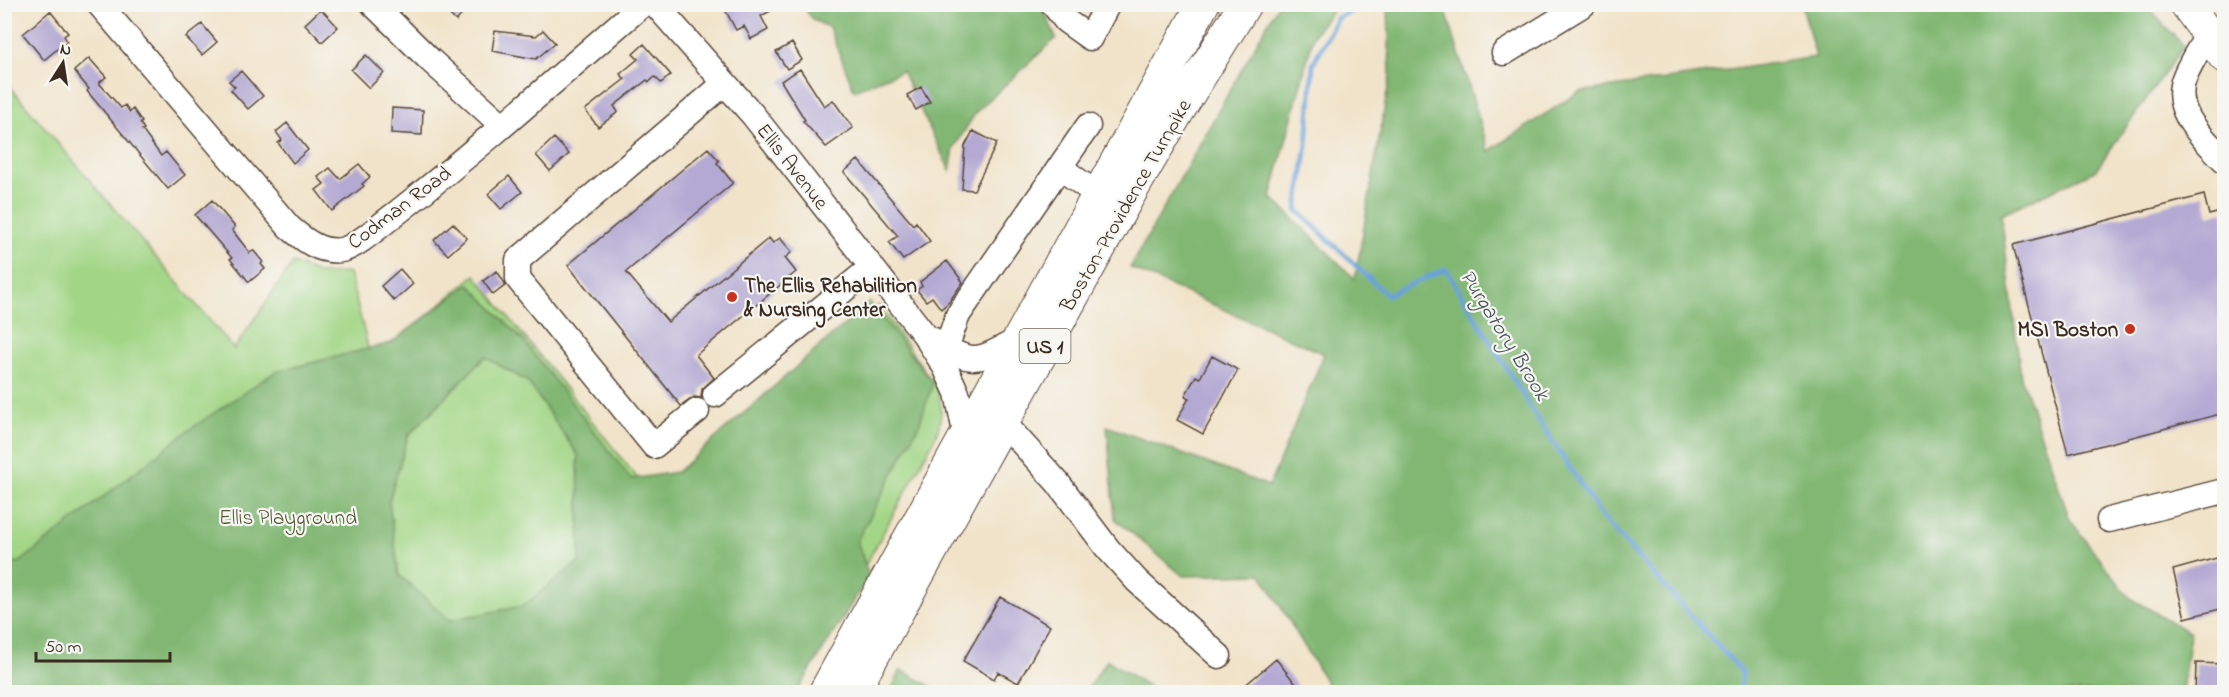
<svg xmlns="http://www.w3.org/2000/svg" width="2229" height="697" viewBox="0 0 2229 697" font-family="'Indie Flower',sans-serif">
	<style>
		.green { fill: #a2d686; stroke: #6e8052; stroke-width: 1.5 }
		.forest { fill: #81b773; stroke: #5e7048; stroke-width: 1.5; fill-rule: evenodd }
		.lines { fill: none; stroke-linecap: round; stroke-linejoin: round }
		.stream { stroke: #6ca2d9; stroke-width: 5 }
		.building { fill: #b4a9d3 }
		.minor-casing { stroke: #564638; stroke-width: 27 }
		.major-casing { stroke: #564638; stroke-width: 34 }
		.minor { stroke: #fff; stroke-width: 24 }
		.major { stroke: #fff; stroke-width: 32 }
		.poi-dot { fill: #c8321e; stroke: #f6f6f2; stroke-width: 2 }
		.labels { text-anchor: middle; stroke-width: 4.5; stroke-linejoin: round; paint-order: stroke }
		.shield { fill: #f6f6f2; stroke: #73675e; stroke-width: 1.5 }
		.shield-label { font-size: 20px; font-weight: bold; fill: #3b2a1e }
		.street-label { font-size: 21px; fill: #3b2a1e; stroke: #f6f6f2 }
		.poi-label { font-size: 21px; font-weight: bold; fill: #3b2a1e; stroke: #f6f6f2; text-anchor: start }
		.park-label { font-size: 21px; fill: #555538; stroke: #f6f6f2 }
		.water-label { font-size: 22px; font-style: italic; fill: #4c545f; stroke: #f6f6f2 }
	</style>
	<rect width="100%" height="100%" fill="#f6f6f2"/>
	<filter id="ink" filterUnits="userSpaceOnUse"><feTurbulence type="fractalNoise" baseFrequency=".0167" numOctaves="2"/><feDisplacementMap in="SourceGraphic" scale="12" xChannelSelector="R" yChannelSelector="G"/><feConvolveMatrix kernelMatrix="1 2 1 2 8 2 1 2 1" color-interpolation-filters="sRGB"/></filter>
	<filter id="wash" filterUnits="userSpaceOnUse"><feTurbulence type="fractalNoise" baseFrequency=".008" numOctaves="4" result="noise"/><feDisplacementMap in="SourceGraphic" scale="24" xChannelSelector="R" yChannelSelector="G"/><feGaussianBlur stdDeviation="1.35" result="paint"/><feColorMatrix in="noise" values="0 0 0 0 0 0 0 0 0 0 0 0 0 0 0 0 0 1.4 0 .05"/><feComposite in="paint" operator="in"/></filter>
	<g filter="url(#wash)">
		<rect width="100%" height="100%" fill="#f1e3c9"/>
		<path class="green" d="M 5,81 L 234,349 L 293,263 L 320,274 L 349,273 L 372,362 L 475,275 L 655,500 L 879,305 L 937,388 C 943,408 942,421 934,440 L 796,692 L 5,692 Z"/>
		<path class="forest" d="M 804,5 L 1042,5 L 1056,38 L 976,112 L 954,148 L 950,171 L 902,71 L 854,90 L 829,27 C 816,22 808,19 804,5 Z
			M 1278,5 L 1337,5 L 1314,34 L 1271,197 L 1355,279 L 1390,76 L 1388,5 L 1444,5 L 1489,151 L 1579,92 L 1816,57 L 1802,5 L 2145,5 L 2184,46 L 2095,171 L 2001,214 L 2021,377 L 2070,520 L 2129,597 L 2190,633 L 2182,692 L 1332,692 L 1261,574 L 1183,576 L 1115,519 L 1107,426 L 1269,486 L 1324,354 L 1130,268 Z
			M 469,284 L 523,340 L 631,479 L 677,472 L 870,302 L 933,383 L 919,425 L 857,541 L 869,576 L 797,692 L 5,692 L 5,563 L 20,562 L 190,429 L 275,372 L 391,343 ZM 485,357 L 528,382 L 578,455 L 580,561 L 523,606 L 450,620 L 399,575 L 389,501 L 408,436 Z
			M 1107,660 L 1158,692 L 1085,692 Z
			M 901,670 L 941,692 L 890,692 Z"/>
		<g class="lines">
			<path class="stream" d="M 1367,4 L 1337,18 L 1313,64 L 1307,145 L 1297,210 L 1387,295 L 1446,269 L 1537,418 L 1603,518 L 1743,673 L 1739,692"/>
		</g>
		<g id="blocks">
			<path class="building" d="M 439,4 L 472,4 L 456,21 Z
				M 722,4 L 783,4 L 761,16 L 768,30 L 751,39 L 744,26 L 736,30 Z
				M 321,9 L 338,27 L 322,42 L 305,24 Z
				M 50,11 L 68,33 L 64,36 L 67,41 L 44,60 L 23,34 Z
				M 202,24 L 217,42 L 202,55 L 186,37 Z
				M 543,30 L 555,43 L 536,59 L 492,51 L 495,31 L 536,36 Z
				M 792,43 L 802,60 L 787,69 L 776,52 Z
				M 644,44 L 671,75 L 661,83 L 655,77 L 649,82 L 647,80 L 614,106 L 618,112 L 598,127 L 585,110 L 625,79 L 620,74 L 638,59 L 633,54 Z
				M 366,55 L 384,73 L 369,88 L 351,70 Z
				M 89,58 L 106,77 L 99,83 L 121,108 L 125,105 L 130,112 L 133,109 L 142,122 L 140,123 L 144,129 L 142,130 L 161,156 L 166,152 L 185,175 L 168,189 L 87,91 L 89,89 L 74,71 Z
				M 800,69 L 824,106 L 833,100 L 853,128 L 826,147 L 803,121 L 805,120 L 781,81 Z
				M 241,71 L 263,96 L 248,109 L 231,90 L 235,87 L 229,81 Z
				M 921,87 L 930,102 L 916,110 L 907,95 Z
				M 392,108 L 423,110 L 422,135 L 391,133 Z
				M 287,123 L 308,150 L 293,163 L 278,143 L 282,140 L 276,132 Z
				M 973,131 L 997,143 L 974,190 L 962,189 L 965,146 Z
				M 554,138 L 569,154 L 550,171 L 536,155 Z
				M 708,148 L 719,161 L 717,163 L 733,183 L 626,272 L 668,322 L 769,238 L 773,243 L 780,238 L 792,252 L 785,258 L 796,272 L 696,355 L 714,378 L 702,389 L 701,398 L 694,397 L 681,406 L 568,265 Z
				M 858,160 L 913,225 L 916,222 L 930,241 L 903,260 L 889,242 L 898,236 L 844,172 Z
				M 359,164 L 370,177 L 362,184 L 364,186 L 332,211 L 316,190 L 324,184 L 318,177 L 330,168 L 340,179 Z
				M 509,176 L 522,192 L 501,209 L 488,194 Z
				M 2204,195 L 2209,215 L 2224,211 L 2224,413 L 2068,454 L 2013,245 Z
				M 212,200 L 235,227 L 232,230 L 250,253 L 253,250 L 263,262 L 261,264 L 265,269 L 249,282 L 230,259 L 232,258 L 195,215 Z
				M 453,223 L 467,238 L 448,255 L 434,240 Z
				M 947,261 L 963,282 L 949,302 L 941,309 L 932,297 L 926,301 L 917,290 L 922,286 L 920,282 Z
				M 400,269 L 413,284 L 394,301 L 381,286 Z
				M 497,271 L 506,285 L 493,295 L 483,281 Z
				M 1212,356 L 1238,370 L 1203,434 L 1177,420 L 1189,398 L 1185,396 L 1196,376 L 1200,378 Z
				M 2224,556 L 2224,608 L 2185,618 L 2173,570 Z
				M 1000,597 L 1050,626 L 1018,683 L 998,672 L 994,679 L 963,661 Z
				M 1276,659 L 1303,693 L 1236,693 Z
				M 2196,663 L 2224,664 L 2224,693 L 2195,693 Z"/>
		</g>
	</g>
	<g filter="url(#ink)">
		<use href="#blocks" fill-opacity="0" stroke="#564638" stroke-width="1.5"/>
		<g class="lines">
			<defs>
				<path id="minor" d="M 99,4 L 289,227 C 304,240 320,253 341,250 C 356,248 385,221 398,212 C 482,146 562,74 643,4
					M 373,4 L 430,60 L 502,125
					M 655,4 L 753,115 L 924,334 L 945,367 L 957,393 L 966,437
					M 1053,4 L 1066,21 L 1090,38 L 1108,4
					M 2208,34 C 2200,48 2191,61 2185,76 C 2170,110 2203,138 2224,160
					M 1504,53 L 1584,4
					M 1061,168 L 1099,196
					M 934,340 C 974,368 980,360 1021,338
					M 946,348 L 958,315 L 1088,126
					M 715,395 L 872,267
					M 697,411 L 654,446 L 518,279 L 518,260 L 725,83
					M 1003,422 L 1058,483 L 1108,549 L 1137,581 L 1219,656
					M 2109,520 L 2224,491"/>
				<path id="major" d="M 2186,4 L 2224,56
					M 825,692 L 1203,4
					M 853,692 L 1128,197 L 1179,110 L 1245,4"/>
			</defs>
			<use href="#minor" class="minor-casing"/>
			<use href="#major" class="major-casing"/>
			<use href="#minor" class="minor"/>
			<use href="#major" class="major"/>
		</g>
	</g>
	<g class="poi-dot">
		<circle cx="732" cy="297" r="6"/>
		<circle cx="2130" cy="329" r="6"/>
	</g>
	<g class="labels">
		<rect class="shield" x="1019.5" y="329" width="51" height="34" rx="4.5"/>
		<g class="shield-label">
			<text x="1045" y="353">US 1</text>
		</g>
		<g class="street-label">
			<text transform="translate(793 166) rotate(52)" y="7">Ellis Avenue</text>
			<text transform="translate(1125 205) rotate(-60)" y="7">Boston-Providence Turnpike</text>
			<text transform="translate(399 207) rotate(-37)" y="7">Codman Road</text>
		</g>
		<g class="poi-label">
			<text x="744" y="292">The Ellis Rehabilition<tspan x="744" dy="24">&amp; Nursing Center</tspan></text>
			<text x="2118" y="336" text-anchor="end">MSI Boston</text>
		</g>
		<g class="park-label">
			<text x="288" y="524">Ellis Playground</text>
		</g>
		<g class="water-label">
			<text transform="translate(1506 334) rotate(58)" y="8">Purgatory Brook</text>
		</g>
	</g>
	<rect width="2229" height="697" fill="none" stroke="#f6f6f2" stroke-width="24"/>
	<g transform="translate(63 63) rotate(12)" stroke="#f6f6f2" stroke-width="4.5" paint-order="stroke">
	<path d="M0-4.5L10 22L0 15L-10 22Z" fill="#3b2a1e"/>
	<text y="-9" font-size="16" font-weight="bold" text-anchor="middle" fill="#3b2a1e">N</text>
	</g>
	<path d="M36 652v9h134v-9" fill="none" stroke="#3b2a1e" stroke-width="3"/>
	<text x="45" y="652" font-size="18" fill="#3b2a1e" stroke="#f6f6f2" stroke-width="4.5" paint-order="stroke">50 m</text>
</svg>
